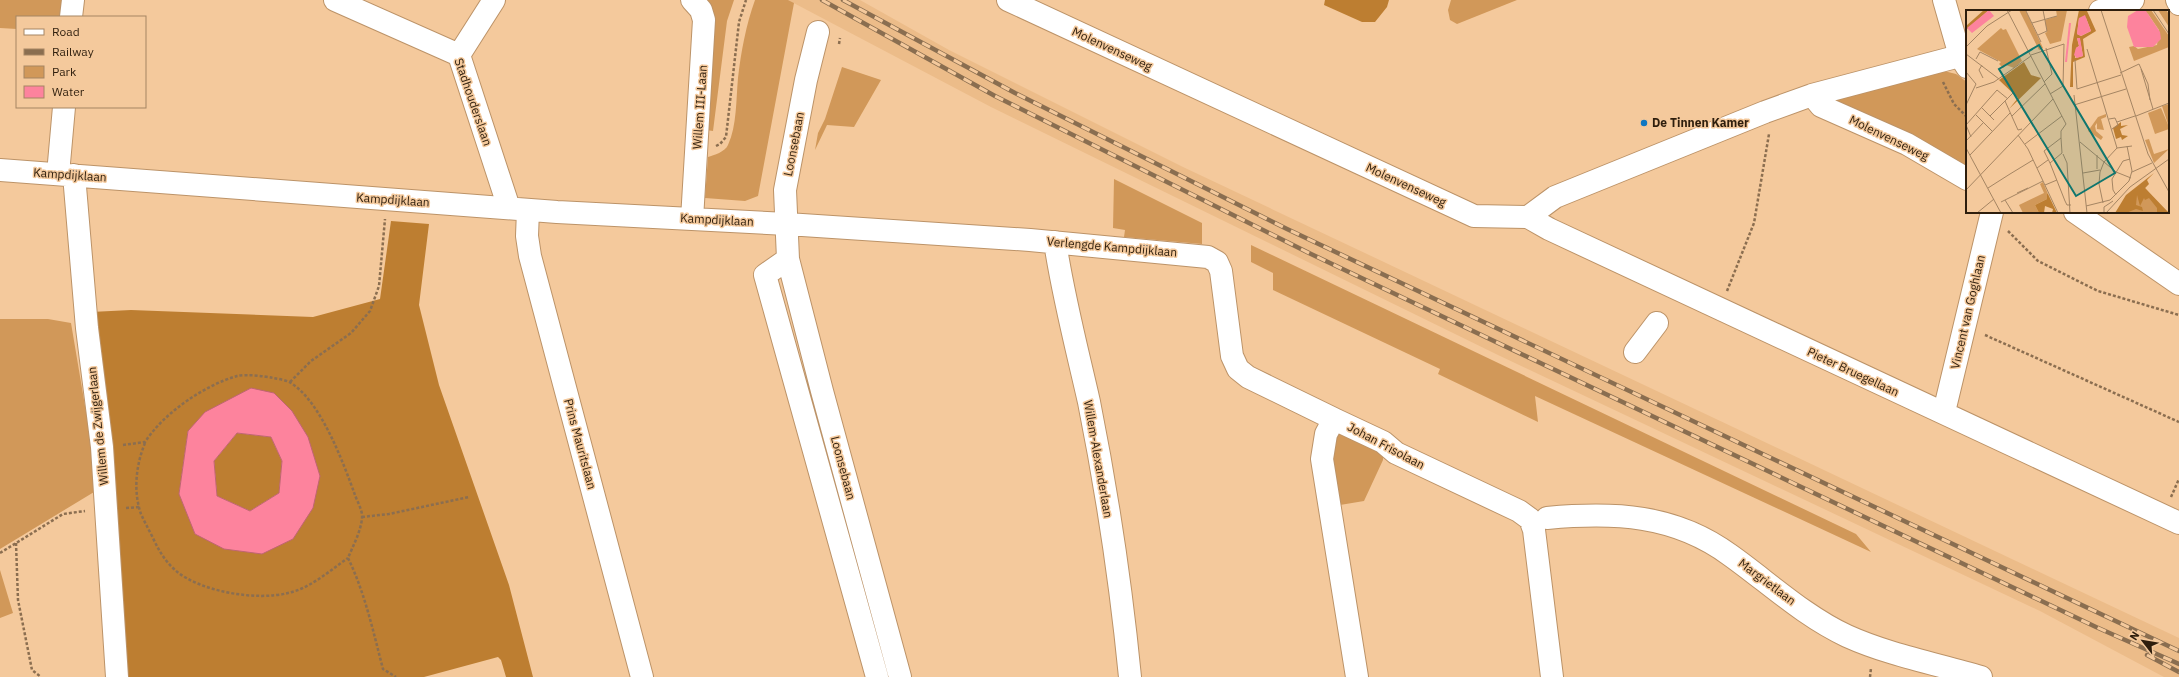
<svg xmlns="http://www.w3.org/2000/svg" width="2179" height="677" viewBox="0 0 2179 677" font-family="'IBM Plex Sans',sans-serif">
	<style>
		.built { fill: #ecbc89 }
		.green { fill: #d19859 }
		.forest { fill: #bd7e31; fill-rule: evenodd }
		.water { fill: #fd839d; stroke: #bf6572; fill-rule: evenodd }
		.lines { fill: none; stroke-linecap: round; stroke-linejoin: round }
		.minor-casing { stroke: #bc9368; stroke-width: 24 }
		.path { stroke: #8b6e50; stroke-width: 2.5; stroke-dasharray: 3 2; stroke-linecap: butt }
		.minor { stroke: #fff; stroke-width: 22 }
		.rail-casing { stroke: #8a6e50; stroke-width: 4.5 }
		.rail { stroke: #f4c99c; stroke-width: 3; stroke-dasharray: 9; stroke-linecap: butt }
		.poi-dot { fill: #0e77c2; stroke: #f4c99c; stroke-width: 1.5 }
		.labels { text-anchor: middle; stroke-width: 3; stroke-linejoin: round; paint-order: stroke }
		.street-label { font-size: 12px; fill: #2e1e0d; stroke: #f4c99c }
		.poi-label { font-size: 12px; font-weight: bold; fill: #2e1e0d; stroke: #f4c99c; text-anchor: start }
		.inset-river { fill: none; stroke: #fd839d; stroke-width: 2 }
		.inset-road { fill: none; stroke: #a58563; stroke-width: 1 }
		.view { fill: #0f766e; fill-opacity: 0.15; stroke: #0f766e; stroke-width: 2 }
		.inset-edge { fill: none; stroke: #2e1e0d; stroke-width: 2 }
	</style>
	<rect width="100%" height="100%" fill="#f4c99c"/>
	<path class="built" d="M 788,0 L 860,0 L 949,50 L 1183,167 L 2179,638 L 2179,677 L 2164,677 L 2040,611 L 1498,355 L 991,107 Z"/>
	<path class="green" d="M 0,0 L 66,0 L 63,17 L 17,17 L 17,29 L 0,28 Z
		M 704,0 L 734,0 L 727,21 L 713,131 L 706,130 Z
		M 755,0 L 788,0 L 794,3 L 758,196 L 745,201 L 705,198 L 708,157 C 714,155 725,152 728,145 C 737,126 736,99 738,78 C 741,52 746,25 755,0 Z
		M 1451,0 L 1517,0 L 1457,24 L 1450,20 L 1448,10 Z
		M 842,67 L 881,80 L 854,127 L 827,125 L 815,150 L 818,133 L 825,119 Z
		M 1944,71 L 1956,74 L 1967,82 L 1967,171 L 1827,102 Z
		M 1114,179 L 1202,223 L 1202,244 L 1124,237 L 1125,230 L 1113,228 Z
		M 1251,245 L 1856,534 L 1871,552 L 1535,396 L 1538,422 L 1438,374 L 1440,369 L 1273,290 L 1273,273 L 1251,262 Z
		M 0,319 L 48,319 L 71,323 L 99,489 L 0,549 Z
		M 1341,432 L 1383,451 L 1383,460 L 1364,501 L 1340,505 L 1338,502 L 1331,441 Z
		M 0,570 L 13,613 L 0,618 Z"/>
	<path class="forest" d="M 1325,0 L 1389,0 L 1387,7 L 1375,22 L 1362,22 L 1324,5 Z
		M 391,221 L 429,224 L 419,305 L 439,385 L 509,585 L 533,677 L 506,677 L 501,660 L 498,657 L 424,677 L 125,677 L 91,312 L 131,310 L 313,317 L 380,299 ZM 292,411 L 293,539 L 179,494 L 188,431 Z
		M 237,433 L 271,437 L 282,461 L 279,493 L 250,511 L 217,496 L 214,461 Z"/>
	<path class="water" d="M 251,388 L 274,393 L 292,411 L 308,437 L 320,476 L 313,508 L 293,539 L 262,554 L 224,549 L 195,534 L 179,494 L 188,431 L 205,412 ZM 237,433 L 271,437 L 282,461 L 279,493 L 250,511 L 217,496 L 214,461 Z"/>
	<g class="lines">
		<defs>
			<path id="minor" d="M 335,0 L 459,55 L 509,208
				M 692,0 L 701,10 L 704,20 L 692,219
				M 1008,0 L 1474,216 L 1528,217 L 1555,197 L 1765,112 L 1812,95 L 1967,54
				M 1944,0 L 1960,56 L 1967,67
				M 2177,0 L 2179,4
				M 2100,11 L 2133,0
				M 71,17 L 73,0
				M 818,32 L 806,80 L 785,190 L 788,259 L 822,391 L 900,677
				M 459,55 L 494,0
				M 1812,95 L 1821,106 L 1907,144 L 1967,179
				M 0,170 L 557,212 L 787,224 L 1030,240 L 1208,257 L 1217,262 L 1221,271 L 1232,356 L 1238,369 L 1248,377 L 1334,419
				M 58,174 L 64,107
				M 74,175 L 87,328 L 102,447 L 117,677
				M 528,210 L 527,236 L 530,256 L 642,677
				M 2075,212 L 2179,284
				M 1528,217 L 1549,229 L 2179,523
				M 1055,242 C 1063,296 1077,349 1089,402 C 1107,492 1121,585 1130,677
				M 788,259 L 765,275 L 877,677
				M 1635,352 L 1657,323
				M 1944,412 L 1992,212
				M 1547,518 C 1614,512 1674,514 1730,555 C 1768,582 1804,616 1847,636 C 1889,655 1937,664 1981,677
				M 1357,677 L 1322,459 L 1326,434 L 1334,419 L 1383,442 L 1396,453 L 1519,511 L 1530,519 L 1534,530 L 1552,677"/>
		</defs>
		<use href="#minor" class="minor-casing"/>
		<path class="path" d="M 839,44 L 840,38
			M 1943,82 L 1954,104 L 1967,117
			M 716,146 L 720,144 L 726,137 L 739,22 L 746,0
			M 2008,231 L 2038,261 L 2098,291 L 2179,315
			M 1727,291 L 1754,223 L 1769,134
			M 1985,335 L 2179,422
			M 290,382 L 311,361 L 351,333 L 370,311 L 379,286 L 385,219
			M 145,443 C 136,465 133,491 141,514 C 144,521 148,528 152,536 C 158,549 164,560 175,570 C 200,592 257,601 288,593 C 311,588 329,571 348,558
			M 123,445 L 145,442 C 164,413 203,386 237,376 C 247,374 264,376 273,378 C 279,379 286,380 291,383 C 321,402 343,462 355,495 C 357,501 363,511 362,518 C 361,531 353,546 348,558 C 365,593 373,631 383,669 L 396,677
			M 2171,497 L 2179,479
			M 126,508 L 140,507
			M 362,517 L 389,514 L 469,497
			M 16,543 L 18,600 L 32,670 L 41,677
			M 0,553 L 63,514 L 85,511
			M 1870,677 L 1871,668"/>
		<use href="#minor" class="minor"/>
		<defs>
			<path id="rail" d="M 822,0 L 995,96 L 1311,254 L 2096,627 L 2179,664
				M 843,0 L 1015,93 L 1287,229 L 2179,651
				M 2147,655 L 2179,672"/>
		</defs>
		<use href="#rail" class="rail-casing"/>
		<use href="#rail" class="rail"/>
	</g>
	<circle class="poi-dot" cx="1644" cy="123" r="4"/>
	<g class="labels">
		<g class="street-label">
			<text transform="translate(1112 49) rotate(25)" y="4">Molenvenseweg</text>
			<text transform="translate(473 102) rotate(71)" y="4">Stadhouderslaan</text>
			<text transform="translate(700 107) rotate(-86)" y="4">Willem III-Laan</text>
			<text transform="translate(1889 138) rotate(26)" y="4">Molenvenseweg</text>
			<text transform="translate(794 144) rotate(-79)" y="4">Loonsebaan</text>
			<text transform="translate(70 175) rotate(4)" y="4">Kampdijklaan</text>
			<text transform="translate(1406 185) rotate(25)" y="4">Molenvenseweg</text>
			<text transform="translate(393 200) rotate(4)" y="4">Kampdijklaan</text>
			<text transform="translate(717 220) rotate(3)" y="4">Kampdijklaan</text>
			<text transform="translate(1112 247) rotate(5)" y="4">Verlengde Kampdijklaan</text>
			<text transform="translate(1968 312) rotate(-77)" y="4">Vincent van Goghlaan</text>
			<text transform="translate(1853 372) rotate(25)" y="4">Pieter Bruegellaan</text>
			<text transform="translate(98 426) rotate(-96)" y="4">Willem de Zwijgerlaan</text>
			<text transform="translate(580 444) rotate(75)" y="4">Prins Mauritslaan</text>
			<text transform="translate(1386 446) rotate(28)" y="4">Johan Frisolaan</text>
			<text transform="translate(1098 459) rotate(80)" y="4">Willem-Alexanderlaan</text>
			<text transform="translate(843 468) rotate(75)" y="4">Loonsebaan</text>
			<text transform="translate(1767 582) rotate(37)" y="4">Margrietlaan</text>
		</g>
		<g class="poi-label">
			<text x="1652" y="127">De Tinnen Kamer</text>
		</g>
	</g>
	<g transform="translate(1966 10)">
		<rect width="203" height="203" fill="#f4c99c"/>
		<path d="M 53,0 L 60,1 L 77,38 L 73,40 ZM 90,0 L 101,0 L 95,31 L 84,34 L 79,23 L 81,22 L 79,10 L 91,6 ZM 176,0 L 185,0 L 203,26 L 203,37 L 168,51 L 163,37 L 168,36 L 172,39 L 191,35 L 193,20 L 182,4 ZM 192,0 L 200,0 L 203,4 L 203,17 ZM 35,18 L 37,20 L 40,19 L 56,51 L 48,58 L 40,55 L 37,58 L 33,54 L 35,52 L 11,39 ZM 203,94 L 203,119 L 189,124 L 182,103 L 195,98 L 203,117 L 196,96 ZM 140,104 L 140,107 L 135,109 L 138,120 L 131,119 L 131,113 L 129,116 L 130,121 L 137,127 L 135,130 L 122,121 L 132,107 ZM 183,129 L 188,144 L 203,139 L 188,153 L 179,130 ZM 77,172 L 82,184 L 81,189 L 69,195 L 73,203 L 57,203 L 53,195 L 78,183 L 74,174 ZM 183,174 L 179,178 L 201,203 L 149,203 Z" fill="#d19859"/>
		<path d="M 18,0 L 23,0 L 0,20 L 0,16 ZM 113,0 L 121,1 L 130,21 L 117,29 L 119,47 L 107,52 L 107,77 L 104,77 L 106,35 ZM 113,8 L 120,8 L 125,21 L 115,26 L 111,24 ZM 111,28 L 114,30 L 117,46 L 109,48 L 110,38 L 113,36 ZM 58,52 L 65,65 L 75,68 L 43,99 L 52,88 L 33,70 ZM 155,112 L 155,116 L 162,115 L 154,119 L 156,125 L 162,126 L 156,130 L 155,127 L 150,129 L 147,118 ZM 188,163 L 181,170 L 183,174 L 179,178 L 203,203 L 191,203 L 191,198 L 183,188 L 179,190 L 178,188 L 174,196 L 171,185 L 170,195 L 176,197 L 177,201 L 170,199 L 160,203 L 149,203 L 160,185 ZM 81,184 L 82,184 L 91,203 L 86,203 L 87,199 L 79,196 L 78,203 L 73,203 L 69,195 L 81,189 Z" fill="#bd7e31" fill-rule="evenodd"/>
		<path d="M 23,0 L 28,6 L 6,23 L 1,18 ZM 172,0 L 180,1 L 194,22 L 195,29 L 187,37 L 168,37 L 161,17 L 162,6 ZM 119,5 L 125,21 L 115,26 L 111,24 L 113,8 ZM 111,28 L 114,28 L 117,46 L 111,48 L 108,45 L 110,38 L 113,36 Z" fill="#fd839d"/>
		<path class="inset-river" d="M 100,52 L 104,13"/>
		<path class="inset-road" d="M 41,0 L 100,114 L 95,121 L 95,128M 135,0 L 182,144 L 203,182M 187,0 L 203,24M 60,1 L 75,32M 66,13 L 91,6M 72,25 L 81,21 L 77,0M 0,37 L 21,16 L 46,0M 121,39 L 151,138M 0,44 L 33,69M 65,45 L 98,34 L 97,76 L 84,84M 10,49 L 14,42 L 32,51M 109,50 L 111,79 L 155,65M 16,55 L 13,60 L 17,68M 175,59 L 187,99M 0,62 L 10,74 L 0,95M 154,63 L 173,54 L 182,74 L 184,90M 78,72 L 86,64 L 80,38M 10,78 L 28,72 L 65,46M 108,85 L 121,203M 39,91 L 52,120 L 56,119M 108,95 L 160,79M 16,98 L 28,110M 10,105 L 26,121M 24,106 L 47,83M 46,106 L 79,74M 170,106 L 203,93M 143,109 L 149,108 L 152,115 L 146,119M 151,112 L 169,106M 52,125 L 62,139 L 92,203M 5,127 L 0,115 L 31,80 L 42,89M 95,128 L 96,143 L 84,153 L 78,141 ZM 0,131 L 17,113M 114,132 L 150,162 L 165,168M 59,134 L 96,106M 0,138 L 35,203M 151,138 L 166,136M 97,144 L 101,153 L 104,203M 4,145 L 44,103M 131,145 L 131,159M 84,153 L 99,191 L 101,195 L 105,195M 71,158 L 82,150M 166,162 L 186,153M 117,163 L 134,160M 44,164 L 67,150M 79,175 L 91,170M 22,178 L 44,164M 0,180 L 87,89M 51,183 L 62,178M 150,185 L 147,180 L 146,169 L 157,151 L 164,149M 39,190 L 47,203M 35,192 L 77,171M 137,193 L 133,174 L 134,162 L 138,152 L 151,138M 120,196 L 144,190 L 163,171 L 166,161 L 161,136M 11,203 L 28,189M 138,203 L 138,197 L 147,191M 140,203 L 164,177 L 203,149"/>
		<path class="view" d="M 73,35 L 149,163 L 110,186 L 33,59 Z"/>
		<rect width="203" height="203" class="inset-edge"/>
	</g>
	<rect x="16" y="16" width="130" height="92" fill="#f4c99c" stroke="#a58563"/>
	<rect x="24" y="29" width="20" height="6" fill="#ffffff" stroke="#a58563"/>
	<text x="52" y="36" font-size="12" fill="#2e1e0d">Road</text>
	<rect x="24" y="49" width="20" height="6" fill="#8a6e50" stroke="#a58563"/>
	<text x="52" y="56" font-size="12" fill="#2e1e0d">Railway</text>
	<rect x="24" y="66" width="20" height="12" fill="#d19859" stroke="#a58563"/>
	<text x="52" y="76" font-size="12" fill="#2e1e0d">Park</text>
	<rect x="24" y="86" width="20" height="12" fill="#fd839d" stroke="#a58563"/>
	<text x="52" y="96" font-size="12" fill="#2e1e0d">Water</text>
	<g transform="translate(2143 641) rotate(301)" stroke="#f4c99c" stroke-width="3" paint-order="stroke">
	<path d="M0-3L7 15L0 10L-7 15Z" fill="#2e1e0d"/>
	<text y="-6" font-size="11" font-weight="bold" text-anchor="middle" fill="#2e1e0d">N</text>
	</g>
</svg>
